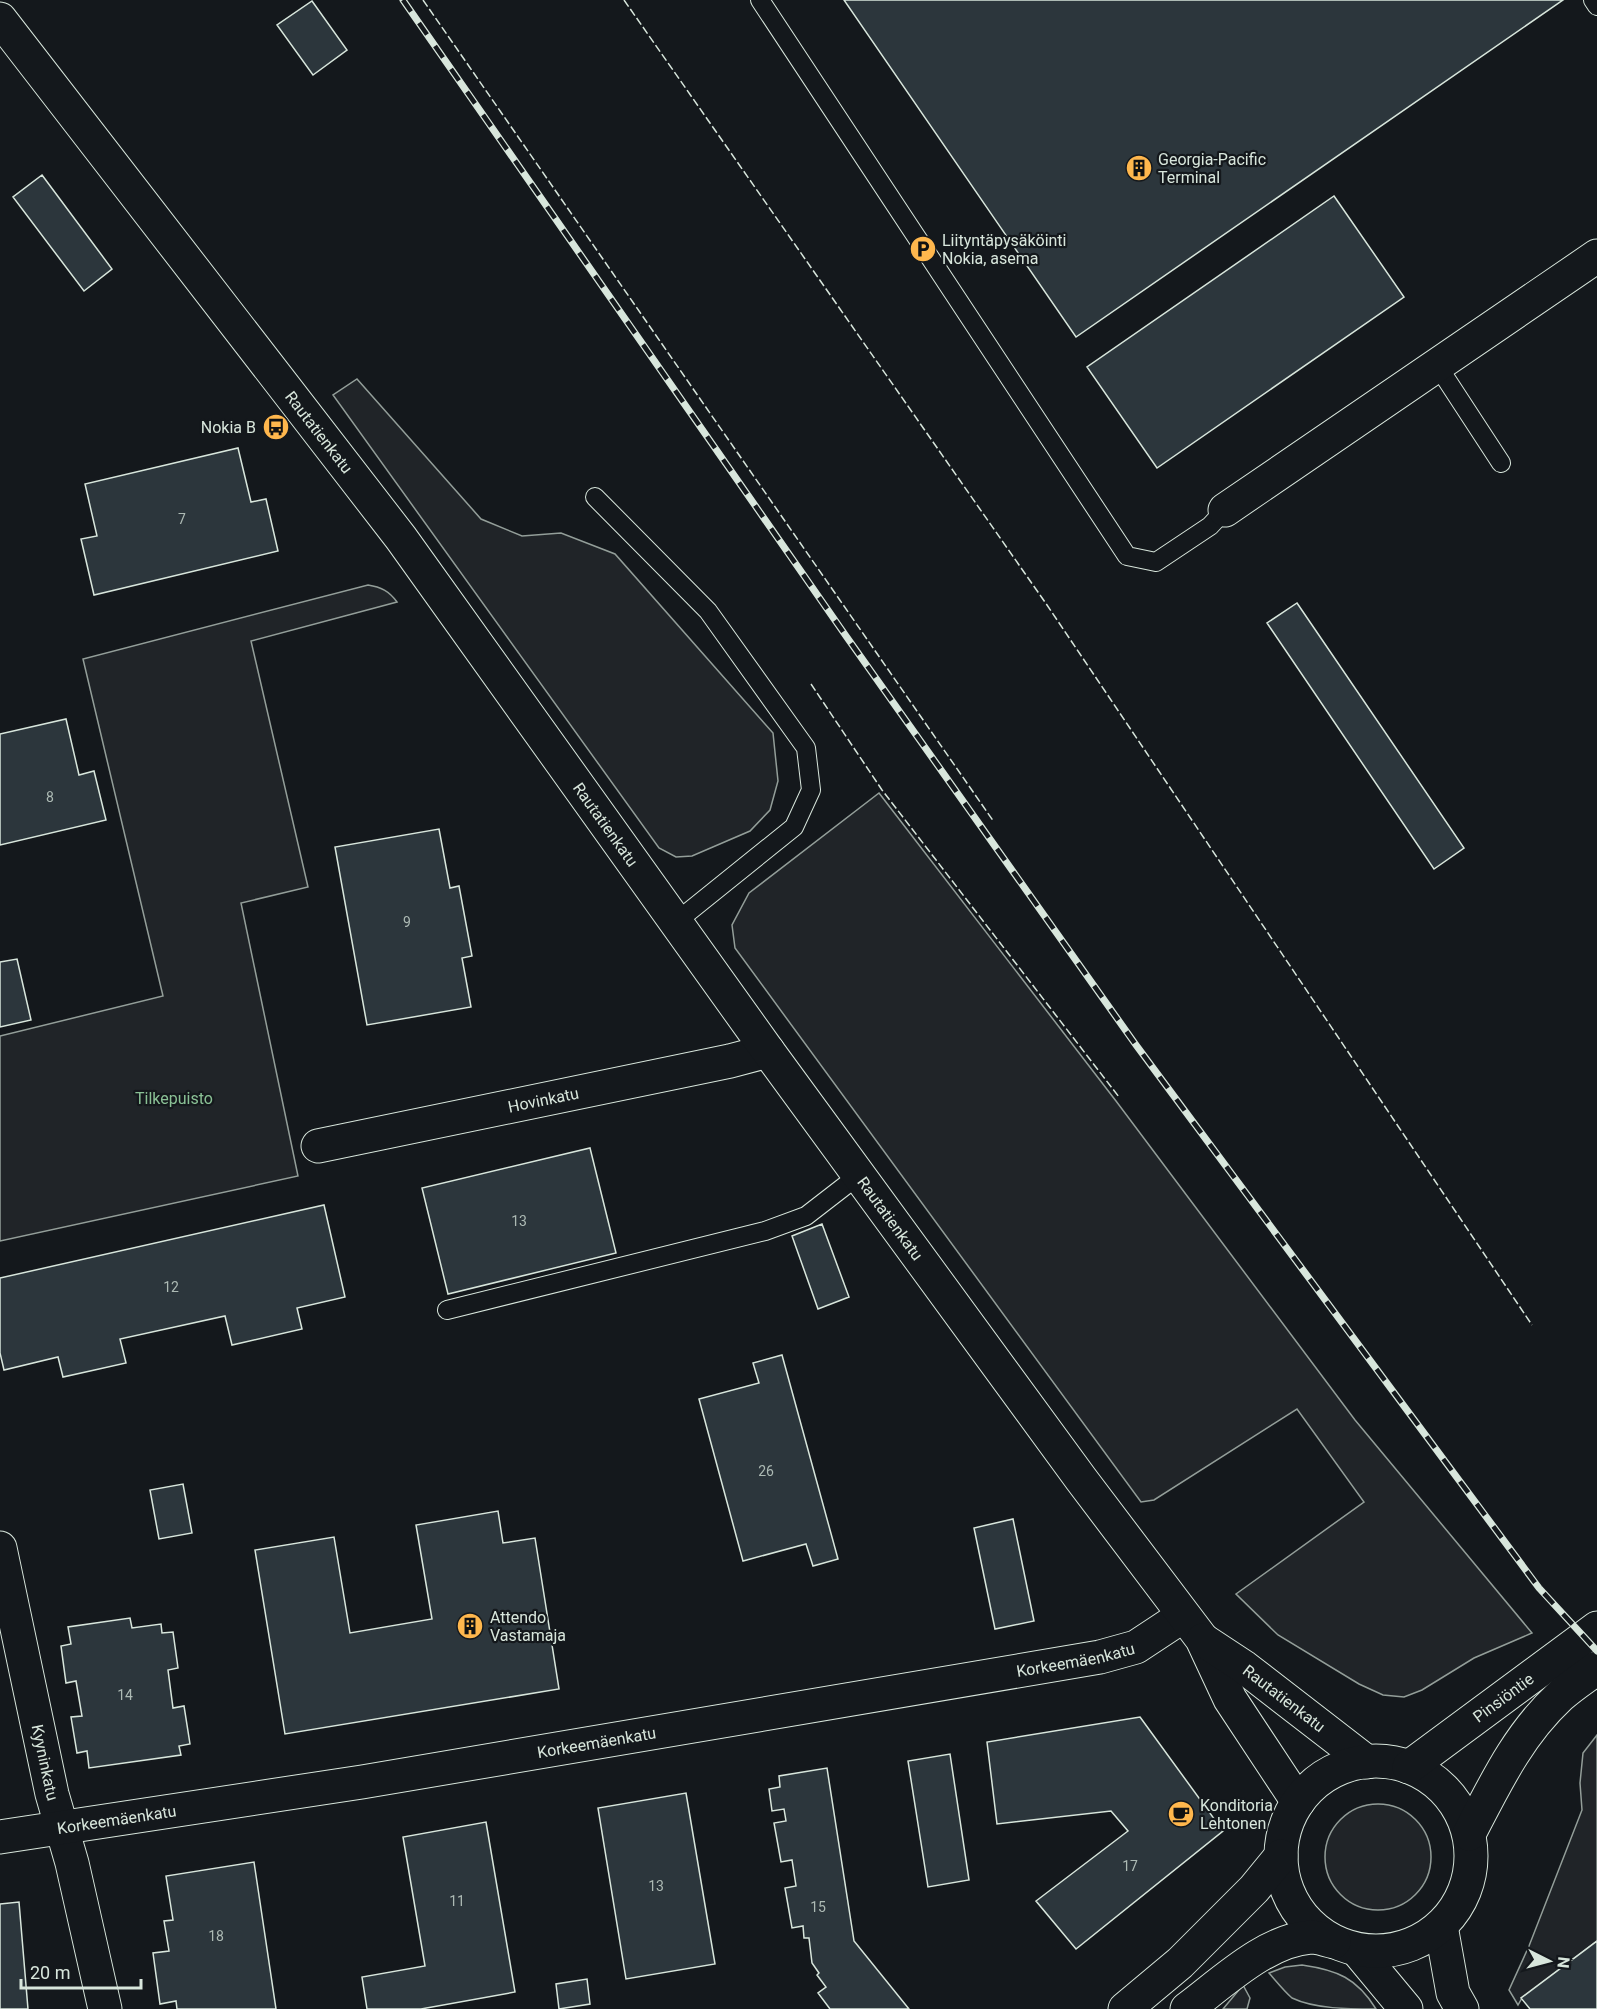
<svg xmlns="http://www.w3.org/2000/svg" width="1597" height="2009" viewBox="0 0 1597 2009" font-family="Roboto,sans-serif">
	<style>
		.green { fill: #202428; stroke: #939e99; stroke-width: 1.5 }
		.building { fill: #2c363c; stroke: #d8e6dc; stroke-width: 1.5 }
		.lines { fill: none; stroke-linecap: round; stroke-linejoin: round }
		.service-casing { stroke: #d8e6dc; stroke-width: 20 }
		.minor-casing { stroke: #d8e6dc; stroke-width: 35 }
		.tertiary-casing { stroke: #d8e6dc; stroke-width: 35 }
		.secondary-casing { stroke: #d8e6dc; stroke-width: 35 }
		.service { stroke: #14181c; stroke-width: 18 }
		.minor { stroke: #14181c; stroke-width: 33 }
		.tertiary { stroke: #14181c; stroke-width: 33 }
		.secondary { stroke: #14181c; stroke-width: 33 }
		.rail-casing { stroke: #d8e6dc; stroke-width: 7 }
		.rail { stroke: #14181c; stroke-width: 4.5; stroke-dasharray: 14; stroke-linecap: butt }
		.fence { stroke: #d8e6dc; stroke-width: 1.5; stroke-dasharray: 8 3; stroke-linecap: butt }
		.labels { text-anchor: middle; stroke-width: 4.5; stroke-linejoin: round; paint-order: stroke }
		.number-label { font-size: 14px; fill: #adbab4 }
		.poi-label { font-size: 16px; fill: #d8e6dc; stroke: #14181c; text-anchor: start }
		.street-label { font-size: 16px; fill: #d8e6dc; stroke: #14181c }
		.park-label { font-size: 16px; fill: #8ac095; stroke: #14181c }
	</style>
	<rect width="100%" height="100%" fill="#14181c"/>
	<path class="green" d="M 357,379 L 481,519 L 522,536 L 561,533 L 615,554 L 773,733 L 778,781 L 770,810 L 750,831 L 692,856 L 676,857 L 659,848 L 333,395 Z
		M 368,585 C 381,587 389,591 397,602 L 251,641 L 308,887 L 241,903 L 298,1176 L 0,1241 L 0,1036 L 163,996 L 83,659 Z
		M 879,793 L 1116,1101 L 1355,1420 L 1532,1633 L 1474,1658 L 1422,1690 L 1404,1697 L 1383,1695 L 1359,1684 L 1278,1635 L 1236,1594 L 1364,1502 L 1297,1409 L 1154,1500 L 1141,1502 L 735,948 L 732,925 L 749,893 Z
		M 1597,1735 L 1597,1941 L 1522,1998 L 1518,2005 L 1509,1990 L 1529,1946 L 1582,1810 L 1580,1783 L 1583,1753 Z
		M1325 1857a53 53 0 1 1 106 0a53 53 0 1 1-106 0Z
		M 1302,1965 C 1337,1970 1357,1978 1376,2009 C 1349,2009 1315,2009 1292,1998 C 1284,1991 1276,1981 1269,1973 L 1285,1967 Z
		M 1243,1985 L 1250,1998 L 1247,2009 L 1223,2009 Z"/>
	<path class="building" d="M 844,0 L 1563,0 L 1076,337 Z
		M 312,1 L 347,50 L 313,75 L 277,25 Z
		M 42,175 L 112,269 L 84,291 L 13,197 Z
		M 1334,196 L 1404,297 L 1157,468 L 1087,367 Z
		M 238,448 L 251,502 L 266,499 L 278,551 L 94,595 L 81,539 L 97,536 L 85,484 Z
		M 1297,603 L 1464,848 L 1434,869 L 1267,623 Z
		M 66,719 L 79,775 L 94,771 L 106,820 L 0,845 L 0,734 Z
		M 439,829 L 450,888 L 459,886 L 472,956 L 462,958 L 471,1007 L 367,1025 L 335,847 Z
		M 17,959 L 31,1020 L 0,1027 L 0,962 Z
		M 590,1148 L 616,1253 L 448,1294 L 422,1188 Z
		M 324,1205 L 345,1297 L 297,1308 L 302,1329 L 232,1345 L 225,1316 L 120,1339 L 126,1363 L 63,1377 L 58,1357 L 4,1370 L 0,1353 L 0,1278 Z
		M 822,1224 L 849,1297 L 818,1309 L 792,1236 Z
		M 782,1355 L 838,1559 L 813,1566 L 806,1544 L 743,1561 L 699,1399 L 759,1383 L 753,1363 Z
		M 183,1484 L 192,1533 L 159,1539 L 150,1490 Z
		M 498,1511 L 503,1543 L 535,1538 L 559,1689 L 285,1734 L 255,1550 L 334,1537 L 350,1633 L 432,1619 L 416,1525 Z
		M 1013,1519 L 1034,1621 L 995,1629 L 974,1528 Z
		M 130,1618 L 132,1628 L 161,1624 L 162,1633 L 173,1632 L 178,1668 L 168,1670 L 173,1708 L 184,1706 L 190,1744 L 179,1746 L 181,1755 L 89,1768 L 87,1751 L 77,1753 L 71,1717 L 82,1716 L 76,1681 L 66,1683 L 61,1646 L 71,1644 L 68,1627 Z
		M 1140,1717 L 1223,1831 L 1076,1949 L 1036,1901 L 1128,1831 L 1111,1811 L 997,1824 L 987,1742 Z
		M 950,1754 L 969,1880 L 928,1887 L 908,1761 Z
		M 827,1768 L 854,1941 L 909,2009 L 830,2009 L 818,1993 L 826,1987 L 817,1975 L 819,1973 L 812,1963 L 809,1938 L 804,1938 L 803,1926 L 792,1928 L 785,1888 L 796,1886 L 792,1860 L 781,1862 L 774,1823 L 786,1821 L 784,1809 L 772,1811 L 769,1789 L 780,1787 L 779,1776 Z
		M 686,1793 L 715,1964 L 626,1979 L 598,1808 Z
		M 486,1822 L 515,1992 L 421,2009 L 367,2009 L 362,1977 L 425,1966 L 403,1837 Z
		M 254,1862 L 276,2009 L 177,2009 L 176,2001 L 160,2004 L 153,1953 L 169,1951 L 164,1921 L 173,1920 L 166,1876 Z
		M 19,1902 L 28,2009 L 0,2009 L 0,1904 Z
		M 1597,1941 L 1597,2009 L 1530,2009 L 1521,1998 Z
		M 587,1979 L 590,2004 L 559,2009 L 556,1984 Z"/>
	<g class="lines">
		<defs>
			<path id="service" d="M 760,0 L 1127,556 L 1156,562 L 1210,526 L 1225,510
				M 1593,0 L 1597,6
				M 1437,365 L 1501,463
				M 595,497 L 708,611 L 806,748 L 811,790 L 794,827 L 676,922
				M 447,1310 L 765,1231 L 806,1216 L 859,1175"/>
			<g id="minor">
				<path d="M 1225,510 L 1597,256"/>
				<path id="s1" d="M 318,1146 L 730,1061 L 768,1051"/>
				<path id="s2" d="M 0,1548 L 52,1794 L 72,1863 L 105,2009"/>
				<path id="s3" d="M 0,1837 L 362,1782 L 1100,1657 L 1136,1647 L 1183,1616"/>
			</g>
			<g id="tertiary">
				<path id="s4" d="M 0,19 L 401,538 L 768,1051 L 1081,1479 L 1202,1639 L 1230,1699 L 1298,1802"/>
				<path id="s5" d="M 1203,1640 L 1244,1667 L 1367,1762"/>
				<path d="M 1441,1926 L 1453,1993 L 1462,2009"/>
				<path d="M 1357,1950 L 1406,2009"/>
			</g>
			<g id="secondary">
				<circle cx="1376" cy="1856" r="95"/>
				<path id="s6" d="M 1409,1767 L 1597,1628"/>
				<path d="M 1469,1834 C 1495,1784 1518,1735 1560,1696 C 1571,1686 1585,1677 1597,1668"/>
				<path d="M 1125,2009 L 1180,1963 L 1254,1889 L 1281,1856"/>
				<path d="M 1187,2009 C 1222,1983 1266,1940 1311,1937 C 1318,1937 1327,1940 1334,1942"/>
			</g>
		</defs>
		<use href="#service" class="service-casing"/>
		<use href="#minor" class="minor-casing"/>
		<use href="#tertiary" class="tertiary-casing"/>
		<use href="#secondary" class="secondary-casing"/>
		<use href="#service" class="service"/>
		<use href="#minor" class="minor"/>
		<use href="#tertiary" class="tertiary"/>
		<use href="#secondary" class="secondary"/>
		<defs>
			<path id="rail" d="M 403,0 L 846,636 L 1136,1045 L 1539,1588 L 1597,1651"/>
		</defs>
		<use href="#rail" class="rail-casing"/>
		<use href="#rail" class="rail"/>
		<path class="fence" d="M 423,0 L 994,822
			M 624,0 L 1047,605 L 1532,1325
			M 811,684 L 882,790 L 1119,1097"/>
	</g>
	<defs>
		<symbol id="building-disc" viewBox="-11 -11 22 22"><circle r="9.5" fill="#ffb74d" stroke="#14181c"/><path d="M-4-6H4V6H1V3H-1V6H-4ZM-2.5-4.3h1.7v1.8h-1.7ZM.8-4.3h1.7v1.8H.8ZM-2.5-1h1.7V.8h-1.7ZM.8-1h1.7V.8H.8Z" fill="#111"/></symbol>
		<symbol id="parking-disc" viewBox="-11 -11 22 22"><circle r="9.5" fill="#ffb74d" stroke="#14181c"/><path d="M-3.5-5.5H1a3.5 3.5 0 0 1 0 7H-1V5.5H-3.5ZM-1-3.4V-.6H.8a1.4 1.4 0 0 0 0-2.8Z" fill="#111"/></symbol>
		<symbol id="bus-disc" viewBox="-11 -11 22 22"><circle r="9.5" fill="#ffb74d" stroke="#14181c"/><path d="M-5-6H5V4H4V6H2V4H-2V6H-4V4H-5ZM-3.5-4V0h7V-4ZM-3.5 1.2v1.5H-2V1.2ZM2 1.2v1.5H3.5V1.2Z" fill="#111"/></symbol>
		<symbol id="cafe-disc" viewBox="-11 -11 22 22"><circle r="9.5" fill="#ffb74d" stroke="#14181c"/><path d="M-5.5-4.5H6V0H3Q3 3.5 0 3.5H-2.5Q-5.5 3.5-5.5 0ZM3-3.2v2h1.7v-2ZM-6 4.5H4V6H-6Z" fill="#111"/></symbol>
	</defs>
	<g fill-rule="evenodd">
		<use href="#building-disc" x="1124" y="153" width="30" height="30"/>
		<use href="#parking-disc" x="908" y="234" width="30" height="30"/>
		<use href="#bus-disc" x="261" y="412" width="30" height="30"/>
		<use href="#building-disc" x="455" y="1611" width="30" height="30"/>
		<use href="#cafe-disc" x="1166" y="1799" width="30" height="30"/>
	</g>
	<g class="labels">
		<g class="number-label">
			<text x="182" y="524">7</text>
			<text x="50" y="802">8</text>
			<text x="407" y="927">9</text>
			<text x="519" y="1226">13</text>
			<text x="171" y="1292">12</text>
			<text x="766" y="1476">26</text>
			<text x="125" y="1700">14</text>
			<text x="1130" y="1871">17</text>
			<text x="656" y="1891">13</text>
			<text x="457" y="1906">11</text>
			<text x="818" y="1912">15</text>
			<text x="216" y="1941">18</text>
		</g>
		<g class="poi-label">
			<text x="1158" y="165">Georgia-Pacific<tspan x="1158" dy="18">Terminal</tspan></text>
			<text x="942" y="246">Liityntäpysäköinti<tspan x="942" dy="18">Nokia, asema</tspan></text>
			<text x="256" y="433" text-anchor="end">Nokia B</text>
			<text x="490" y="1623">Attendo<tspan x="490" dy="18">Vastamaja</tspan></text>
			<text x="1200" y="1811">Konditoria<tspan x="1200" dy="18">Lehtonen</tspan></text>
		</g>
		<g class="street-label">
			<text dy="6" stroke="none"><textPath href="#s4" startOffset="522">Rautatienkatu</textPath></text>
			<text dy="6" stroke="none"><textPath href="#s4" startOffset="1008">Rautatienkatu</textPath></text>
			<text dy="6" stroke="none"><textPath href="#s1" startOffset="230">Hovinkatu</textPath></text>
			<text dy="6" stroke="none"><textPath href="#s4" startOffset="1494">Rautatienkatu</textPath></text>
			<text dy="6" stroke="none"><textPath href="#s3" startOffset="1090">Korkeemäenkatu</textPath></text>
			<text dy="6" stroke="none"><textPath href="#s6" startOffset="117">Pinsiöntie</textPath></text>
			<text dy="6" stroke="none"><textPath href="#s5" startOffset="100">Rautatienkatu</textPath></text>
			<text dy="6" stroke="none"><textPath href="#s3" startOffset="604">Korkeemäenkatu</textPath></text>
			<text dy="6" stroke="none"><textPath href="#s2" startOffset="219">Kyyninkatu</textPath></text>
			<text dy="6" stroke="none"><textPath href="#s3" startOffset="118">Korkeemäenkatu</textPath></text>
		</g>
		<g class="park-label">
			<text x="174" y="1104">Tilkepuisto</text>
		</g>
	</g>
	<g transform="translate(1549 1961) rotate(96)" stroke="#14181c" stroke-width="4.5" paint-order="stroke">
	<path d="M0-4.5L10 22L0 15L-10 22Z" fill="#d8e6dc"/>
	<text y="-9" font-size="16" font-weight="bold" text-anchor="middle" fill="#d8e6dc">N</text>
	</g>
	<path d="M21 1979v9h120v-9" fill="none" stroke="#d8e6dc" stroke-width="3"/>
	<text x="30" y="1979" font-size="18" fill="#d8e6dc" stroke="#14181c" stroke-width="4.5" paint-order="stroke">20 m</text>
</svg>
